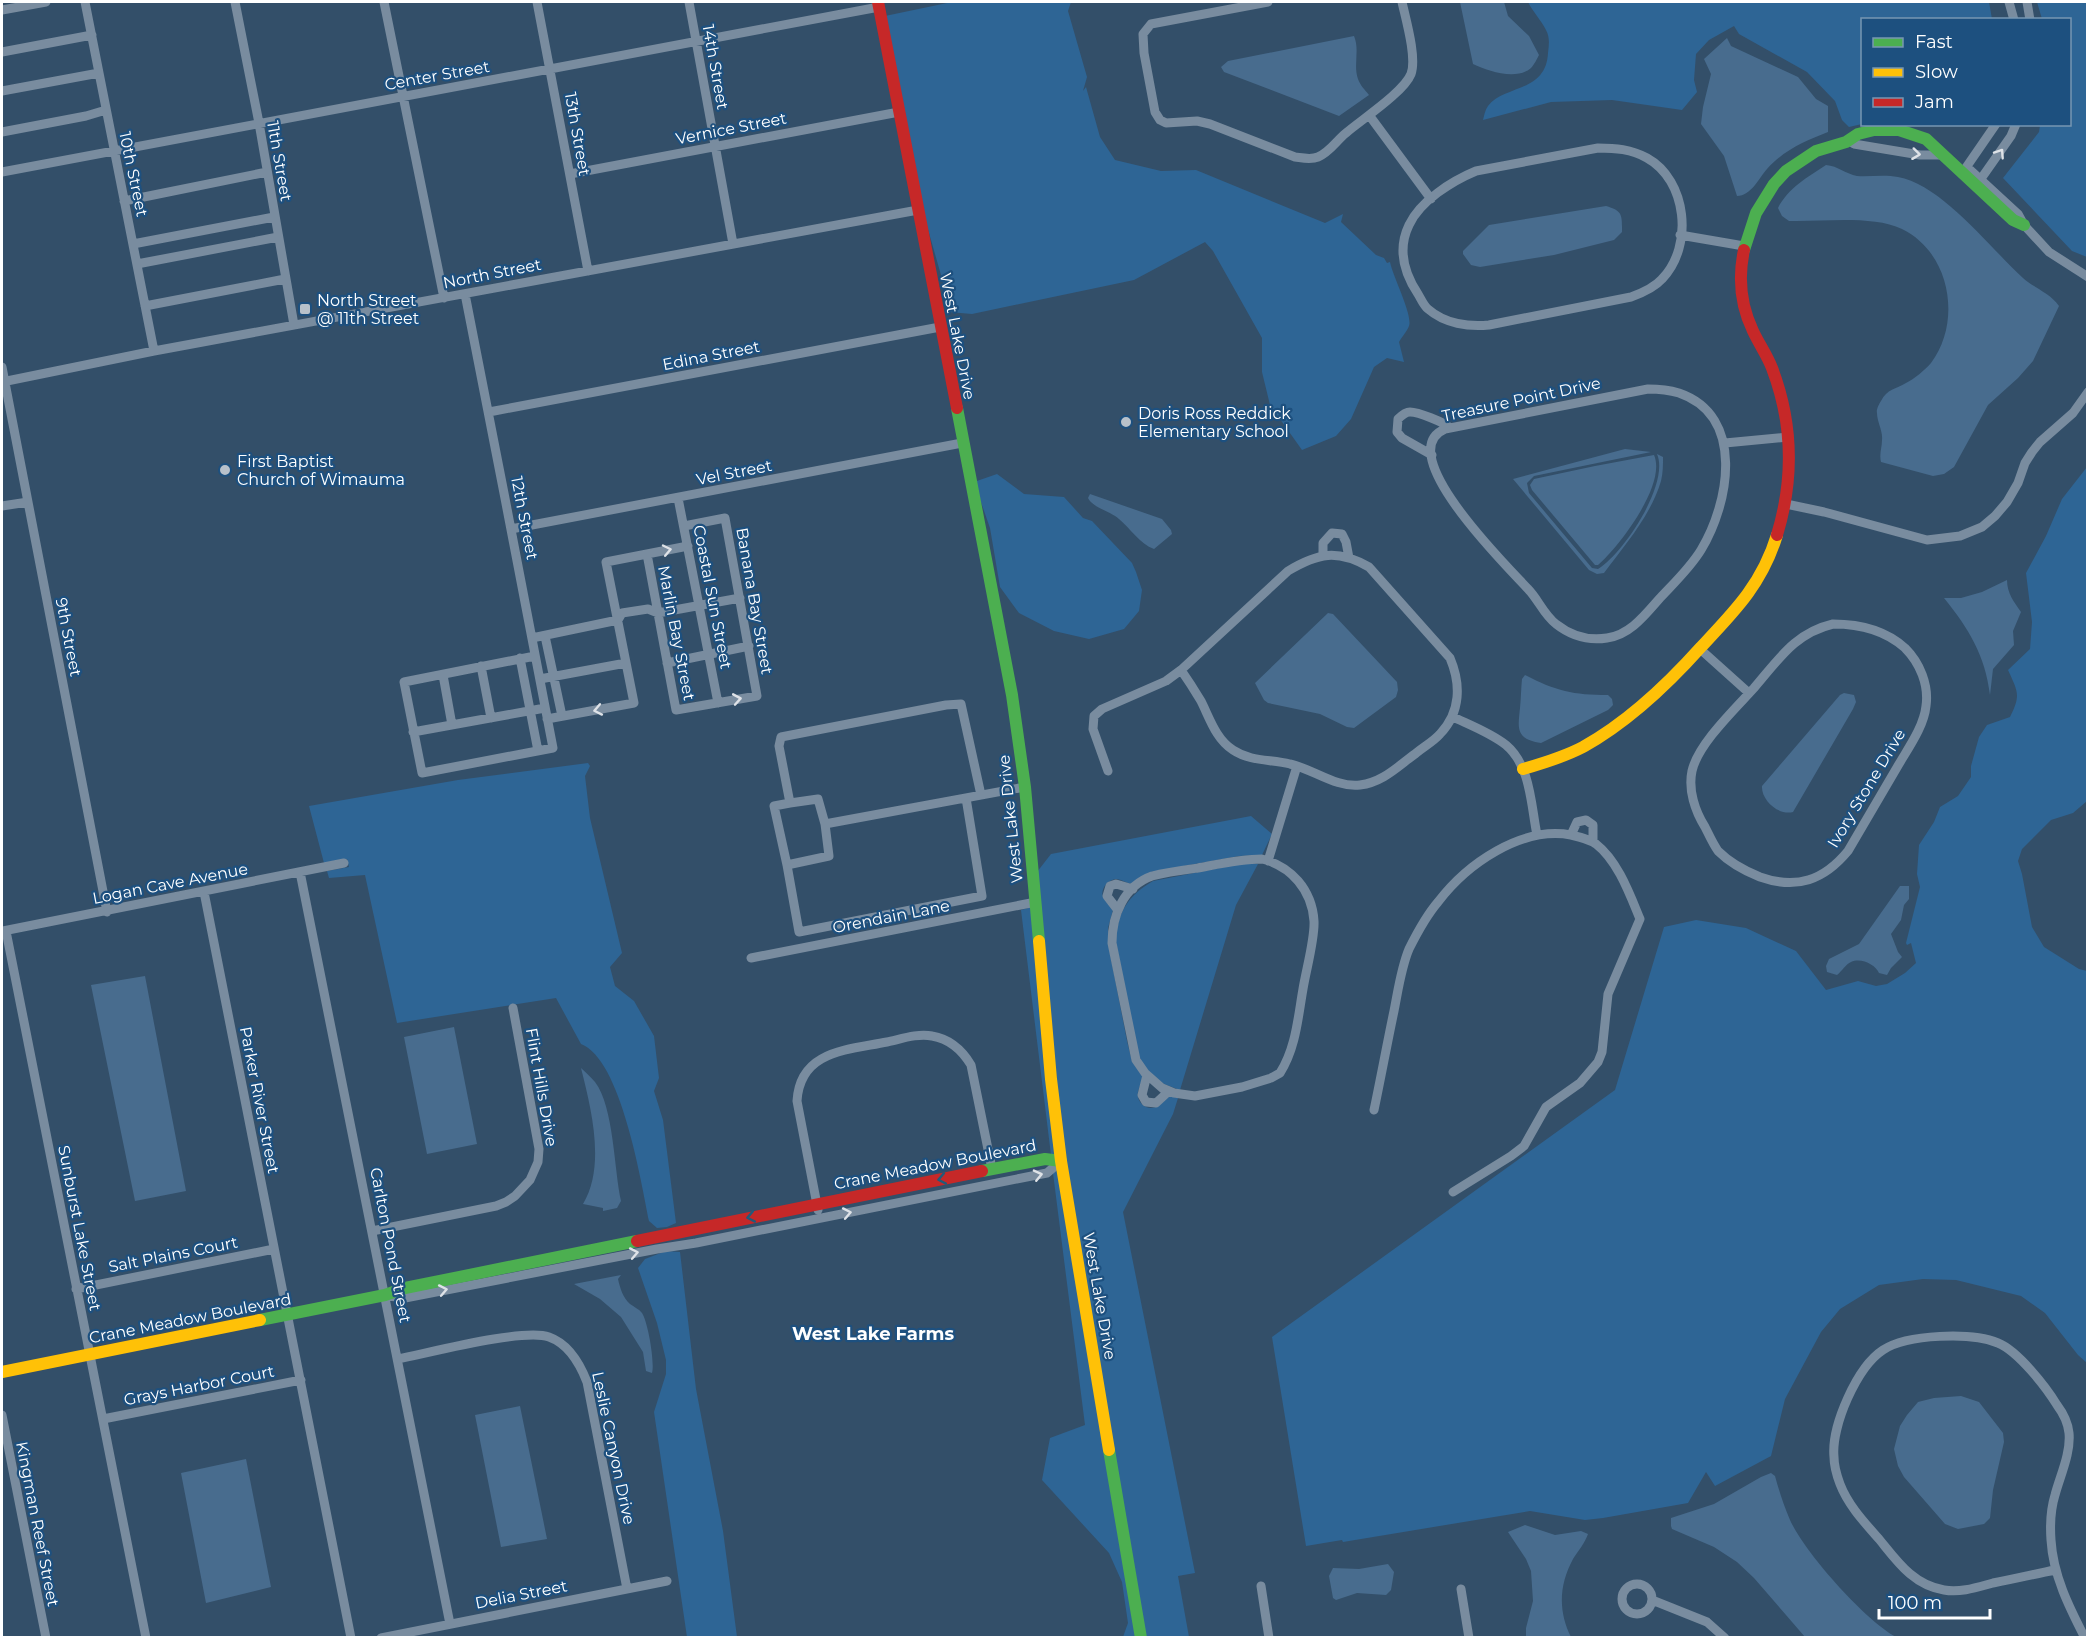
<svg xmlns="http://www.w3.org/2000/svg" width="2089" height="1639" viewBox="0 0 2089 1639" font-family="Montserrat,sans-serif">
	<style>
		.green { fill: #2e6595 }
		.water { fill: #486c8e }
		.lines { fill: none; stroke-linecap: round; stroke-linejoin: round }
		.street { stroke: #798c9f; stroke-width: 9 }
		.fast { stroke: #4caf50; stroke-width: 12 }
		.slow { stroke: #ffc107; stroke-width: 12 }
		.jam { stroke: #c62828; stroke-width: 12 }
		.oneway { stroke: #dee2e7 }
		.oneway2 { stroke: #225a7a }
		.poi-dot { fill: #b8c1ca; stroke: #1d507f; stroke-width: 2 }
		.labels { text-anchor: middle; stroke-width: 4.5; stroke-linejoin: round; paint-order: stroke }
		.street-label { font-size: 16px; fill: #fff; stroke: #1d507f }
		.poi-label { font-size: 16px; fill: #fff; stroke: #1d507f; text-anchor: start }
		.neighbourhood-label { font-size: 18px; font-weight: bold; fill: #fff; stroke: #1d507f }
	</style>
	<rect width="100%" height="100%" fill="#334f69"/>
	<path class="green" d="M 952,2 L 1071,2 L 1068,11 L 1087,77 L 1083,91 L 1086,87 L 1100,137 L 1115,160 L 1161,171 L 1196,170 L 1325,223 L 1343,214 L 1341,222 L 1376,255 L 1384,258 L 1387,263 L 1390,262 C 1393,277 1413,315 1409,326 C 1407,331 1402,337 1399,342 L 1404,362 L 1387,358 L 1374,367 L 1351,419 L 1336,436 L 1302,450 L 1270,405 L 1262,372 L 1262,338 L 1213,251 L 1205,242 L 1134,280 L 972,314 L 949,312 L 949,303 L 921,205 L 885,16 Z
		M 1528,2 L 1989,2 L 1992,19 L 1862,20 L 1862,124 L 1849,127 L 1842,120 L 1835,101 L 1807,72 L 1739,34 L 1734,26 L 1709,40 L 1696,54 L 1694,80 L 1697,92 L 1682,110 L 1612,100 L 1551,102 L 1483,120 C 1484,116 1485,110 1488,106 C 1504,85 1546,93 1548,53 C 1549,45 1550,37 1546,30 C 1541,20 1533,12 1528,2 Z
		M 2037,2 L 2087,2 L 2087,257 L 2072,251 L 2003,178 L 2039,132 L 2040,125 L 2070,124 L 2070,20 L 2042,19 Z
		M 2087,467 L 2087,801 L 2073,813 L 2051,820 L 2022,849 L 2018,861 L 2022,874 L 2032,927 L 2044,947 L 2079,969 L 2087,971 L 2087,1363 L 2078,1355 L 2045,1313 L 2021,1296 L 1956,1280 L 1923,1279 L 1879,1285 L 1840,1309 L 1821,1332 L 1785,1399 L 1771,1456 L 1715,1486 L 1706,1472 L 1688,1503 L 1603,1518 L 1585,1520 L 1530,1511 L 1343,1542 L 1342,1540 L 1306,1546 L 1272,1337 L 1615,1090 L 1664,927 L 1696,920 L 1746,928 L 1796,951 L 1826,990 L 1858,981 L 1876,986 L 1887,984 L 1905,973 L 1916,963 L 1911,943 L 1907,945 L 1906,943 L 1920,887 L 1917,874 L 1919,845 L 1934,822 L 1940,807 L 1958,796 L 1971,777 L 1971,766 L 1979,737 L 1987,725 L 2010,717 C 2021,695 2018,692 2008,670 L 2030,649 L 2032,622 L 2026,573 L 2046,536 L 2062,499 Z
		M 997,474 L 1024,494 L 1064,497 L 1083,518 L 1092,521 L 1132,563 L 1136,572 L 1142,590 L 1139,611 L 1124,629 L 1089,639 L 1054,631 L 1019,613 L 1000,587 L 990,528 L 974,482 Z
		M 588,763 L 590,766 L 585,776 L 590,818 L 622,953 L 610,967 L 615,986 L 634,1001 L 654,1036 L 659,1078 L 654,1091 L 663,1120 L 676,1223 L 667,1227 L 657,1228 L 649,1221 C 641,1181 621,1059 581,1044 L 556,998 L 397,1023 L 365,875 L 329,878 L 327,871 L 349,867 L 347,859 L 324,863 L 309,806 L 458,780 Z
		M 1251,816 L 1272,834 L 1262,855 L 1239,856 L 1151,872 L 1132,884 C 1127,883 1122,880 1117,879 C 1108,879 1100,889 1103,897 C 1105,901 1110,906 1113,910 L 1108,928 L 1108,943 L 1127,1041 L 1132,1061 L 1143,1077 C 1142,1082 1139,1087 1138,1092 C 1136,1103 1148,1112 1158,1106 C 1162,1103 1166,1099 1170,1096 L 1178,1098 L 1173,1114 L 1123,1212 L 1195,1573 L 1178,1576 L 1189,1637 L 1145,1637 L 1064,1158 L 1037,872 L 1051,854 Z
		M 1240,864 L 1258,864 L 1236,905 L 1180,1090 L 1164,1084 L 1149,1072 L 1139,1058 L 1116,942 C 1116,913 1129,895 1153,881 Z
		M 1032,907 L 1057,1156 L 1051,1155 L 1021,910 Z
		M 1058,1169 L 1138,1637 L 1123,1637 L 1128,1623 L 1122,1582 L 1109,1553 L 1042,1480 L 1050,1438 L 1085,1425 L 1053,1173 Z
		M 666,1251 L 680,1252 L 696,1389 L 723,1531 L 737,1637 L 687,1637 L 654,1412 L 666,1374 L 666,1360 L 657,1323 L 638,1268 L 645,1259 Z"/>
	<path class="water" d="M 1460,2 L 1504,2 L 1508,16 L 1529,36 L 1539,55 C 1537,59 1534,65 1531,68 C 1516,81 1488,71 1473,64 Z
		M 1354,36 C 1360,50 1353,65 1358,79 C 1360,85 1365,90 1369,95 L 1339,116 L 1224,72 L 1221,67 L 1228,61 Z
		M 1727,38 L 1731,46 L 1798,77 L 1816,99 L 1828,106 L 1828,132 C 1805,141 1784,150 1767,169 C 1759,178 1751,196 1737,196 L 1724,156 L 1701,124 L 1703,107 L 1711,74 L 1704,59 Z
		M 1826,165 C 1838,166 1846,174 1857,176 C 1870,177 1884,174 1898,177 C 1941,184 1991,249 2023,278 C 2034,288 2050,293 2059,306 L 2033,361 L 2018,378 L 1988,405 L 1954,467 L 1944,474 L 1933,476 L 1881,462 C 1879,454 1882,448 1882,440 C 1883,431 1877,422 1877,413 C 1876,410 1879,404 1881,401 C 1887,389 1896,389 1906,383 C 1914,379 1925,370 1931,363 C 1962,322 1951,253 1902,229 C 1872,215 1822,222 1789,221 L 1782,216 L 1778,208 C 1788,188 1808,177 1826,165 Z
		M 1606,206 C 1623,211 1622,215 1622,232 L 1614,240 L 1554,255 L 1480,267 L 1471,265 L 1463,254 L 1463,251 L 1489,225 Z
		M 1625,449 L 1651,452 L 1534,476 L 1527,483 L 1529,493 L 1592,568 L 1598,569 C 1623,554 1670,484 1657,454 L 1663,457 C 1663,465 1663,473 1661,481 C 1651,515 1625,545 1604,573 L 1597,574 L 1589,570 L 1513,479 Z
		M 1654,455 C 1667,484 1619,547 1598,565 L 1595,565 L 1532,490 L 1530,485 L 1534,479 L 1595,466 Z
		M 1090,494 L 1162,519 L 1171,530 L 1172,534 L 1154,549 C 1140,544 1130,528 1119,519 C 1110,511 1093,508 1088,498 Z
		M 2007,580 C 2007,593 2014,602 2021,612 L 2013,631 L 2014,645 L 1993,669 L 1990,695 C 1985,655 1969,629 1944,598 L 1961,598 L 1982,592 Z
		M 1328,613 L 1333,614 L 1397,682 L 1398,690 L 1396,697 L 1354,728 L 1347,727 L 1320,714 L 1268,703 L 1264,700 L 1255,683 Z
		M 1525,675 C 1556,691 1573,695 1608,695 L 1612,699 L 1613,705 L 1608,710 L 1541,743 C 1515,739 1518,728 1520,708 C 1521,698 1521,689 1522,679 Z
		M 1844,693 L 1854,695 L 1856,702 L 1853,709 L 1793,812 C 1779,816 1761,800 1762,786 L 1840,695 Z
		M 1900,886 L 1909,886 L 1909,899 L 1904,905 L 1901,920 L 1891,934 L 1898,952 L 1902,957 L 1891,968 L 1887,975 L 1879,973 C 1876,965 1861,957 1851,962 C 1846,964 1842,971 1837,975 L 1827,972 L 1826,966 L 1829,959 L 1859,944 Z
		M 145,976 L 186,1191 L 135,1201 L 91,985 Z
		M 454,1027 L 477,1144 L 427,1154 L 404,1037 Z
		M 581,1068 C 586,1073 591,1077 595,1082 C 614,1107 614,1170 621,1201 L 617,1208 L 603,1211 L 603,1208 L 583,1204 C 606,1166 591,1108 581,1068 Z
		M 621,1275 L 618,1279 C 620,1288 623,1298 630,1304 C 634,1307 639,1309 642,1313 C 648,1322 655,1363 652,1373 L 646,1371 L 643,1352 L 621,1317 L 600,1299 L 574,1284 Z
		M 1961,1396 L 1979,1402 L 2003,1433 L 2004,1442 L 1993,1490 L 1990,1518 L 1984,1524 L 1958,1529 L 1945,1524 L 1904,1477 L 1898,1466 L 1894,1449 L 1900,1426 L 1907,1415 L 1918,1402 L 1934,1398 Z
		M 520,1406 L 547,1539 L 501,1547 L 475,1415 Z
		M 246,1459 L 271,1587 L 206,1603 L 181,1473 Z
		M 1771,1473 L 1775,1476 C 1779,1491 1784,1506 1790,1520 C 1805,1553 1865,1620 1896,1637 L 1805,1637 L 1754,1578 L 1737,1562 L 1714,1547 L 1672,1529 L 1671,1526 L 1671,1518 L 1714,1504 L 1761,1477 Z
		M 1525,1525 L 1555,1535 L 1581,1531 L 1588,1534 C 1585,1543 1578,1551 1573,1559 C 1559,1585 1558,1611 1571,1637 L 1526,1637 L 1526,1628 L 1533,1601 L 1531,1571 L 1526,1559 L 1508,1532 Z
		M 1388,1564 L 1394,1572 L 1391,1590 L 1386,1595 L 1357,1593 L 1336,1600 L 1333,1598 L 1329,1576 L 1333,1568 L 1359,1569 Z"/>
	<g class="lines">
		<path class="street" d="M 85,2 L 154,351
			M 235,2 L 259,123 L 294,325
			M 384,2 L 444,298
			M 537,2 L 588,271
			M 689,2 L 733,244
			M 1268,2 L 1151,24 L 1143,34 L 1144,53 L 1155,112 L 1160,120 L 1166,123 L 1197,121 L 1210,124 L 1295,157 C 1303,158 1311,160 1318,157 C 1330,152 1336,141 1346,133 C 1361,120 1404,92 1411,74 C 1417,58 1406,20 1402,2
			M 2009,2 L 2014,20
			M 2027,2 L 2030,20
			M 2,10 L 46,2
			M 2,52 L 92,35
			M 2,91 L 99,73
			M 1369,115 L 1431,199
			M 2,132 L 86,116 L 106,110
			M 1849,141 L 1854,144 L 1920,155 L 1942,155
			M 1598,148 C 1615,148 1631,149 1647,158 C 1687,180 1694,246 1662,279 C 1654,288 1642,293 1631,297 L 1489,325 C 1469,327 1445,324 1428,309 C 1424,306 1421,299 1418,294 C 1404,273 1397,250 1409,225 C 1420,201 1452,181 1476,171 Z
			M 1967,167 L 2018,214 L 2024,225 L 2049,252 L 2088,277
			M 1965,169 L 1996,124
			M 2,172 L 879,7
			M 570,174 L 899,112
			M 1978,183 L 2011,136 L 2016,124
			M 124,201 L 267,172
			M 1680,235 L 1744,246
			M 133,244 L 274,217
			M 137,264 L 278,237
			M 465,294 C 495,445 524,597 553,748 L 422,773 L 404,682 L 535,656
			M 145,306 L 285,279
			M 2,367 L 107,912
			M 2,382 L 154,351 L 918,210
			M 1648,389 C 1658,389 1669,390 1679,393 C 1746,416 1729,504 1701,550 C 1690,568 1674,583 1660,598 C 1645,615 1630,635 1607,638 C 1588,641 1570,635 1556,624 C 1544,615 1538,599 1528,589 C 1509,568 1390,452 1445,429 Z
			M 489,412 L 940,327
			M 1725,443 L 1788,437
			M 1432,455 L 1402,438 L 1397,432 L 1398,419 C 1401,416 1405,412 1410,412 C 1418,412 1444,422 1450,428
			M 678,498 L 718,703
			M 1786,504 L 1824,512 L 1927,540 L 1960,536 L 1982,527 L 1995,516 L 2007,502 L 2018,483 L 2025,463 L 2032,452 L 2040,442 L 2073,413 L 2088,392
			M 2,506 L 28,502
			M 511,529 L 962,443
			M 647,554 L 676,710 L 757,696 L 725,518 L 684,526
			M 1323,555 L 1323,543 L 1332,533 L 1342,534 L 1346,542 L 1349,558
			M 1833,624 C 1860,624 1885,630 1905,648 C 1920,663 1929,685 1926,706 C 1924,726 1909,747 1899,764 C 1882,793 1865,822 1848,851 C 1824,880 1797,890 1760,877 C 1745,871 1730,863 1718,851 C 1713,844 1709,835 1705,827 C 1695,811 1688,790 1692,771 C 1698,744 1735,709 1754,688 C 1779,659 1795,633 1833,624 Z
			M 545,636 L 562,716
			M 532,638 L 618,620 L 622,613 L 648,609 L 658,613 L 740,598
			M 1700,649 L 1749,693
			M 520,658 L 538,751
			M 667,663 L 749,646
			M 481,666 L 491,718
			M 443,675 L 452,725
			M 540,679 L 626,663
			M 1453,717 C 1470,725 1491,733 1506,745 C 1531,766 1531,806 1537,835
			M 547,719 L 634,703 L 606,562 L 688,546
			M 413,732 L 545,708
			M 1108,771 L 1093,729 L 1094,716 L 1102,709 L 1166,681 L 1181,670 L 1288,571 C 1318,553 1337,549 1369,567 L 1450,658 C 1461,684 1461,712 1440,734 C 1433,742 1423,747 1415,754 C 1397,767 1383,782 1360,785 C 1336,788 1313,769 1290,764 C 1271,759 1251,762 1233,750 C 1216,739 1210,719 1201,701 C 1195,691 1188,680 1181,670
			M 966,798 L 982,896 L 799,932 L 787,865 L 829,856 L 825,824 L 818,799 L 790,803 L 779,746 L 781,737 L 946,705 L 961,704 L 981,795
			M 825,824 L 1025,787
			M 1571,835 L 1577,822 L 1586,820 L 1593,825 L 1593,842
			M 1262,859 C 1291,866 1312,890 1314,921 C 1315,939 1306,970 1303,989 C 1298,1017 1296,1048 1280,1073 L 1271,1078 L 1242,1087 L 1195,1096 L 1174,1093 L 1162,1088 L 1145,1073 L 1136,1060 L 1112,943 C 1112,915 1124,886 1152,876 C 1167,872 1183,870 1198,868 C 1219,864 1240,859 1262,859 Z
			M 1268,861 L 1297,766
			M 787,865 L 774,806 L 790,803
			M 300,872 L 450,1624
			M 204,892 L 351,1638
			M 1117,909 L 1107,896 L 1110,886 L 1116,884 L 1133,889
			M 3,931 L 344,863
			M 6,931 L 146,1638
			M 751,958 L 1036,902
			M 1147,1075 L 1142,1095 L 1146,1102 L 1156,1103 L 1169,1091
			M 1374,1110 C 1381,1077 1387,1044 1394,1011 C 1398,991 1401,968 1409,949 C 1417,933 1426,916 1438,902 C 1467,864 1521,826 1571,835 C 1580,837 1589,839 1596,844 C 1618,861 1630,895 1640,919 L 1608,994 L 1602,1052 L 1598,1062 L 1580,1083 L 1546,1107 L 1524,1146 L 1511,1156 L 1453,1192
			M 818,1210 L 797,1101 C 800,1050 848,1050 887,1042 C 901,1039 918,1033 932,1036 C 950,1039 962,1050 971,1065 L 992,1169
			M 372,1231 L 496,1206 L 506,1202 L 515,1196 L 530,1180 L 538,1162 L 539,1149 L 513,1008
			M 76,1289 L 274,1249
			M 388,1296 L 405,1298 L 657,1249 L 696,1243 L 1047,1173 L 1061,1161
			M 398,1359 C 429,1353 523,1328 549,1337 C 569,1344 580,1364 587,1382 L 627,1589
			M 2,1415 L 46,1638
			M 103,1419 L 301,1380
			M 2055,1570 C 2035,1574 2014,1579 1993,1583 C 1978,1587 1961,1593 1944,1590 C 1913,1585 1897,1561 1879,1539 C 1864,1522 1848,1505 1840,1484 C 1837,1476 1834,1465 1834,1457 C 1831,1426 1857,1367 1883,1350 C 1907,1334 1972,1332 1998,1343 C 2018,1351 2046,1387 2057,1405 C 2063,1413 2068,1423 2069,1433 C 2071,1453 2060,1476 2055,1495 C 2051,1508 2050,1526 2051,1540 C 2053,1575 2069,1607 2085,1638
			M1622 1599a15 15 0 1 1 30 0a15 15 0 1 1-30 0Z
			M 1261,1586 L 1269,1638
			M 1461,1589 L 1469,1638
			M 1652,1600 L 1707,1622 L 1725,1638
			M 381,1638 L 667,1581"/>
		<path class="fast" d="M 1744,250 L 1756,213 L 1774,184 L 1786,171 L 1816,151 L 1846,142 L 1858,134 L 1874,130 L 1899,130 L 1926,139 L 2013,220 L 2024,225
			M 957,408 L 1012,695 L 1025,787 L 1039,941
			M 982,1171 L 1045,1159 L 1061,1161
			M 260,1320 L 385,1295 L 405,1288 L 637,1241
			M 1109,1450 L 1141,1638"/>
		<path class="slow" d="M 1523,769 C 1544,763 1564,757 1583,747 C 1628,722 1667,685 1701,647 C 1735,611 1762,584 1777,535
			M 1039,941 L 1051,1079 L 1061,1161 L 1109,1450
			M 2,1372 L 260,1320"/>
		<path class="jam" d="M 878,2 L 957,408
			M 1744,250 C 1738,278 1741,306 1753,331 C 1759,344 1767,355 1772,368 C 1793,423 1794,479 1777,535
			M 637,1241 L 982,1171"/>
	</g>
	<defs><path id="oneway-chevron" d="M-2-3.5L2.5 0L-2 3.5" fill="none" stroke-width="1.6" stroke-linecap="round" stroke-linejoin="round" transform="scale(1.5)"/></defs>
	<g class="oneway">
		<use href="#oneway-chevron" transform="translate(2000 153) rotate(-56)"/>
		<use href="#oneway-chevron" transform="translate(1916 154) rotate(7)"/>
		<use href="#oneway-chevron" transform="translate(667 550) rotate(-12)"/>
		<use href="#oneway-chevron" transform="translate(737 699) rotate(-10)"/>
		<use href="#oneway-chevron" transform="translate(598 710) rotate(169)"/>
		<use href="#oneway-chevron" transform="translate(1038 1175) rotate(-13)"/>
		<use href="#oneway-chevron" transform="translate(847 1213) rotate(-11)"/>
		<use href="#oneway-chevron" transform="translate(634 1253) rotate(-11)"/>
		<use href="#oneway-chevron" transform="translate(443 1290) rotate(-11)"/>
	</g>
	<g class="oneway2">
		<use href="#oneway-chevron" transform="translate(942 1179) rotate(169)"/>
		<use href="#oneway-chevron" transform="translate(751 1217) rotate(169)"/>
	</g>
	<g class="poi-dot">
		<rect x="299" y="303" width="12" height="12" rx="3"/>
		<circle cx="1126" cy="422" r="6"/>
		<circle cx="225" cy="470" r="6"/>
	</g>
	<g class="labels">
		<g class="street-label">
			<text transform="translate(716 67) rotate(80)" y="6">14th Street</text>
			<text transform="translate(437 75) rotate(-10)" y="6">Center Street</text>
			<text transform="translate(731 128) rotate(-11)" y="6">Vernice Street</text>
			<text transform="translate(578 134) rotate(80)" y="6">13th Street</text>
			<text transform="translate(280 161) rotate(80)" y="6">11th Street</text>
			<text transform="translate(134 174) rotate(78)" y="6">10th Street</text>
			<text transform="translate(492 273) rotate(-11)" y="6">North Street</text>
			<text transform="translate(958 336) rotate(79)" y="6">West Lake Drive</text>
			<text transform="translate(711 355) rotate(-11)" y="6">Edina Street</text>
			<text transform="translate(1521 399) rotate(-12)" y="6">Treasure Point Drive</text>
			<text transform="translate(734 472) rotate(-11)" y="6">Vel Street</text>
			<text transform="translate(525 518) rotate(79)" y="6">12th Street</text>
			<text transform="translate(713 597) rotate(79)" y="6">Coastal Sun Street</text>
			<text transform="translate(755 601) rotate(80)" y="6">Banana Bay Street</text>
			<text transform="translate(677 633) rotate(79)" y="6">Marlin Bay Street</text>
			<text transform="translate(69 637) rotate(79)" y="6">9th Street</text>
			<text transform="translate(1866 788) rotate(-59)" y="6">Ivory Stone Drive</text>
			<text transform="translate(1010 819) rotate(-96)" y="6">West Lake Drive</text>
			<text transform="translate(170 883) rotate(-11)" y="6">Logan Cave Avenue</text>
			<text transform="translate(891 916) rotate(-11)" y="6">Orendain Lane</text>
			<text transform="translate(542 1087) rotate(80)" y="6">Flint Hills Drive</text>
			<text transform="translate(260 1100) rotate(79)" y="6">Parker River Street</text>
			<text transform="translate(935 1164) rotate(-11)" y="6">Crane Meadow Boulevard</text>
			<text transform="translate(80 1228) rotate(79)" y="6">Sunburst Lake Street</text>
			<text transform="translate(391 1245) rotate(79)" y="6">Carlton Pond Street</text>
			<text transform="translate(173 1254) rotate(-11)" y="6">Salt Plains Court</text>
			<text transform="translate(1100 1296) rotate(80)" y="6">West Lake Drive</text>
			<text transform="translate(190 1318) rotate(-11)" y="6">Crane Meadow Boulevard</text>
			<text transform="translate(199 1385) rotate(-11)" y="6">Grays Harbor Court</text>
			<text transform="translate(614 1448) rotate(78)" y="6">Leslie Canyon Drive</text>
			<text transform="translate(38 1524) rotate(79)" y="6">Kingman Reef Street</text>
			<text transform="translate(521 1594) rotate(-11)" y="6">Delia Street</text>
		</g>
		<g class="poi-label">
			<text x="317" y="306">North Street<tspan x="317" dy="18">@ 11th Street</tspan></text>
			<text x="1138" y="419">Doris Ross Reddick<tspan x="1138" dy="18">Elementary School</tspan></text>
			<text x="237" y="467">First Baptist<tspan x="237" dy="18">Church of Wimauma</tspan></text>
		</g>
		<g class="neighbourhood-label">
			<text x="873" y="1340">West Lake Farms</text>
		</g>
	</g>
	<rect width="2089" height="1639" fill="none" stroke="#ffffff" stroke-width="6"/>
	<rect x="1861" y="18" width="210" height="108" fill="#1d507f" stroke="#7796b2" stroke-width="1.5"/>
	<rect x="1873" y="38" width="30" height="9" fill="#4caf50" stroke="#7796b2" stroke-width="1.5"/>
	<text x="1915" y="48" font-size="18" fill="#ffffff">Fast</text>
	<rect x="1873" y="68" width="30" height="9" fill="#ffc107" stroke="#7796b2" stroke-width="1.5"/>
	<text x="1915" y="78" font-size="18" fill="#ffffff">Slow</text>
	<rect x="1873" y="98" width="30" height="9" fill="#c62828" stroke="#7796b2" stroke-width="1.5"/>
	<text x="1915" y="108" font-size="18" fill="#ffffff">Jam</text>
	<path d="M1879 1609v9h111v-9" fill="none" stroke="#ffffff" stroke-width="3"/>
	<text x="1888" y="1609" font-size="18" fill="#ffffff" stroke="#1d507f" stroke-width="4.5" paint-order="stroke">100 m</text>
</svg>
